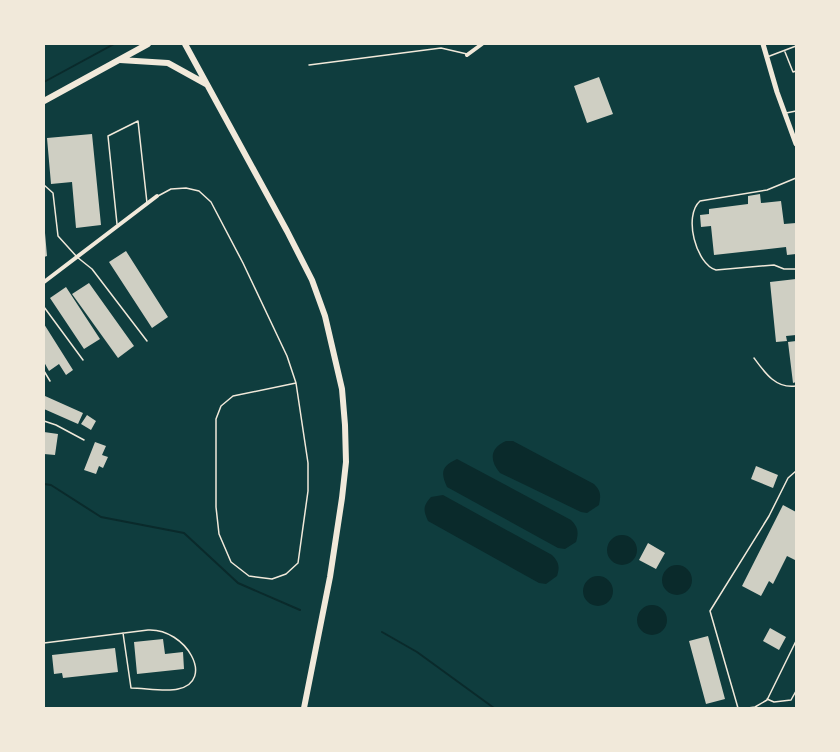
<svg xmlns="http://www.w3.org/2000/svg" width="840" height="752" viewBox="0 0 840 752" font-family="Ubuntu,sans-serif">
	<style>
		.water { fill: #0a2a2b }
		.lines { fill: none; stroke-linecap: round; stroke-linejoin: round }
		.stream { stroke: #0a2a2b; stroke-width: 2 }
		.building { fill: #cfcfc3 }
		.service { stroke: #f1e9da; stroke-width: 1.5 }
		.minor { stroke: #f1e9da; stroke-width: 4 }
		.secondary { stroke: #f1e9da; stroke-width: 5 }
		.trunk { stroke: #f1e9da; stroke-width: 6 }
	</style>
	<rect width="100%" height="100%" fill="#0f3d3e"/>
	<path class="water" d="M 112,44 L 116,44 L 44,83 L 44,81 Z
		M 506,441 L 513,441 L 594,484 C 601,491 601,495 599,505 L 587,513 L 581,512 L 500,473 C 489,460 490,448 506,441 Z
		M 457,459 L 571,520 C 578,527 579,532 576,542 L 565,549 L 558,548 L 447,487 C 440,472 442,466 457,459 Z
		M 443,495 L 552,555 C 559,562 560,567 557,576 L 546,584 L 539,583 L 428,521 C 423,510 423,506 431,497 Z
		M607 550a15 15 0 1 1 30 0a15 15 0 1 1-30 0Z
		M662 580a15 15 0 1 1 30 0a15 15 0 1 1-30 0Z
		M583 591a15 15 0 1 1 30 0a15 15 0 1 1-30 0Z
		M637 620a15 15 0 1 1 30 0a15 15 0 1 1-30 0Z"/>
	<g class="lines">
		<path class="stream" d="M 44,484 L 51,485 L 101,517 L 184,533 L 238,583 L 300,610
			M 382,632 L 417,652 L 494,708"/>
	</g>
	<path class="building" d="M 599,77 L 613,114 L 587,123 L 574,86 Z
		M 92,134 L 101,225 L 76,228 L 72,182 L 51,184 L 47,138 Z
		M 760,194 L 761,203 L 781,201 L 784,224 L 796,223 L 796,254 L 787,255 L 786,247 L 714,255 L 711,226 L 701,227 L 700,215 L 709,214 L 709,209 L 748,204 L 748,196 Z
		M 44,233 L 45,233 L 47,256 L 44,257 Z
		M 126,251 L 168,317 L 152,328 L 109,262 Z
		M 796,279 L 796,335 L 786,336 L 787,341 L 776,342 L 770,282 Z
		M 89,283 L 134,346 L 118,358 L 72,294 Z
		M 66,287 L 100,339 L 84,349 L 50,298 Z
		M 44,324 L 73,370 L 66,375 L 59,364 L 49,371 L 44,362 Z
		M 796,341 L 796,382 L 793,383 L 788,342 Z
		M 45,396 L 83,413 L 78,424 L 44,409 Z
		M 87,415 L 96,421 L 91,430 L 81,424 Z
		M 44,432 L 58,434 L 55,455 L 44,454 Z
		M 95,442 L 106,446 L 102,455 L 108,457 L 103,468 L 99,466 L 96,474 L 84,470 Z
		M 756,466 L 778,475 L 773,488 L 751,479 Z
		M 783,505 L 796,512 L 796,558 L 795,560 L 787,556 L 773,584 L 769,581 L 761,596 L 742,586 Z
		M 648,543 L 665,553 L 656,569 L 639,560 Z
		M 770,628 L 786,637 L 779,650 L 763,641 Z
		M 708,636 L 725,699 L 706,704 L 689,641 Z
		M 163,639 L 165,654 L 183,652 L 184,669 L 137,674 L 134,642 Z
		M 115,648 L 118,672 L 63,678 L 62,673 L 54,674 L 52,655 Z"/>
	<g class="lines">
		<path class="service" d="M 785,52 L 793,72 L 796,71
			M 767,57 L 796,46
			M 309,65 L 441,48 L 467,54
			M 786,113 L 796,111
			M 796,178 L 767,190 L 700,201 C 683,216 696,264 716,270 L 774,265 L 784,269 L 796,269
			M 44,185 L 53,193 L 58,236 L 77,257 L 92,269 L 147,341
			M 158,196 L 171,189 L 186,188 L 199,191 L 211,202 L 243,263 L 287,356 L 296,383 L 308,463 L 308,491 L 298,563 L 286,574 L 272,579 L 249,576 L 231,562 L 219,534 L 216,507 L 216,419 L 221,406 L 233,396 L 296,383
			M 117,224 L 108,136 L 138,121 L 147,203
			M 44,307 L 83,360
			M 754,358 C 765,373 776,389 796,386
			M 44,371 L 50,381
			M 44,421 L 56,425 L 84,440
			M 44,643 L 148,630 C 186,628 216,681 178,689 C 166,692 144,688 131,688 L 123,633
			M 767,699 L 774,702 L 791,700 L 796,691
			M 738,708 L 710,611 L 769,516 L 788,478 L 796,471
			M 748,708 L 755,707 L 767,700 L 796,641"/>
		<path class="minor" d="M 467,55 L 482,44
			M 44,282 L 157,196"/>
		<path class="secondary" d="M 763,44 L 777,92 L 796,144"/>
		<path class="trunk" d="M 185,44 L 287,231 L 312,280 L 325,316 L 342,389 L 345,425 L 346,462 L 342,498 L 330,577 L 304,708
			M 120,60 L 168,63 L 206,84
			M 44,101 L 148,44"/>
	</g>
	<rect width="840" height="752" fill="none" stroke="#f1e9da" stroke-width="90"/>
</svg>
